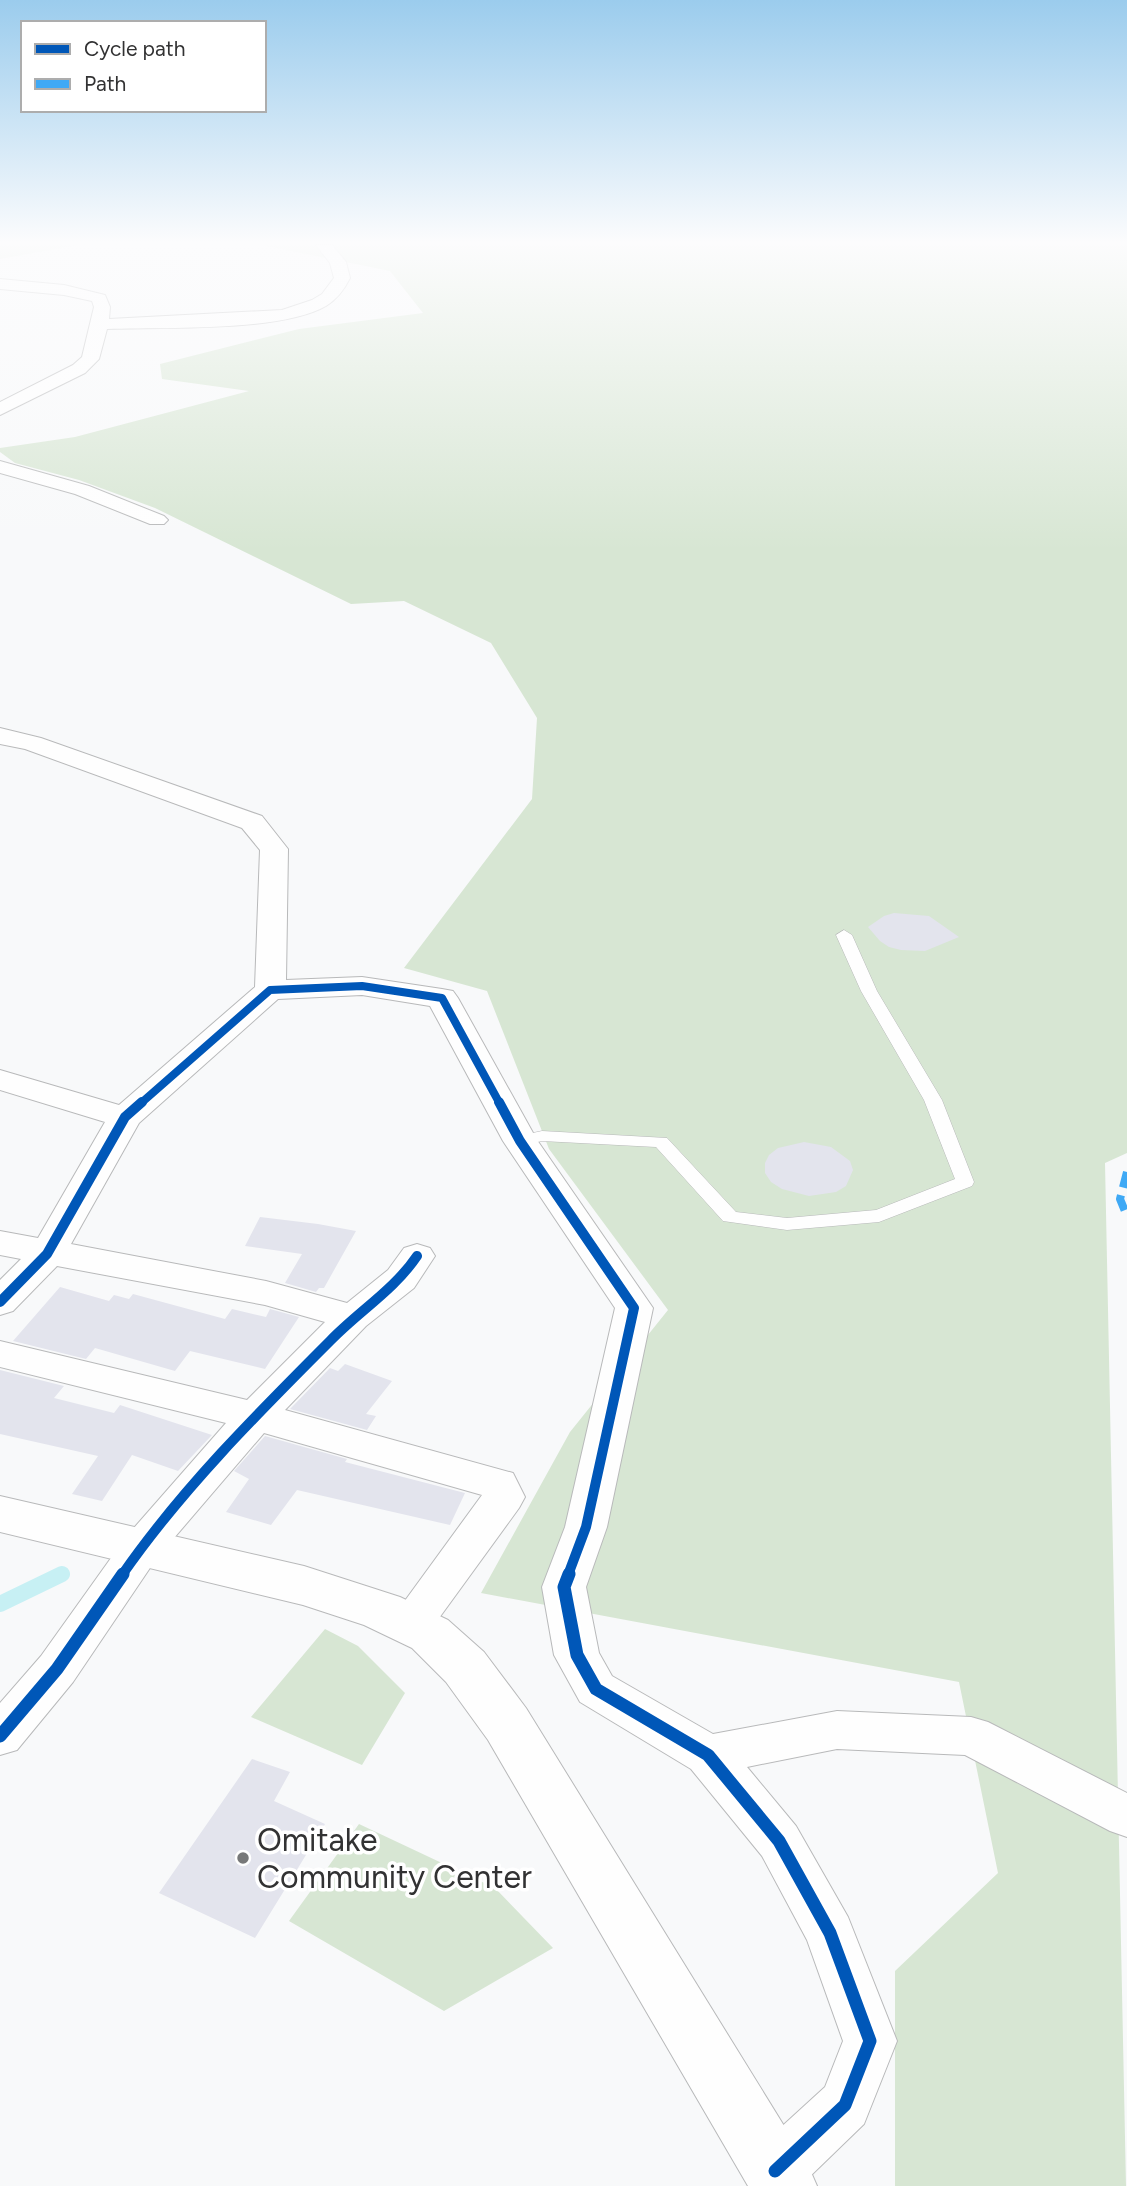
<svg xmlns="http://www.w3.org/2000/svg" width="1127" height="2186" viewBox="0 0 1127 2186" font-family="Figtree,sans-serif">
	<style>
		.green { fill: #d7e6d3 }
		.lines { fill: none; stroke-linecap: round; stroke-linejoin: round }
		.stream-far1 { stroke: #c7f0f4; stroke-width: 12 }
		.stream { stroke: #c7f0f4; stroke-width: 16 }
		.building { fill: #e3e4ed }
		.service-casing { stroke: #b8b9ba; stroke-width: 1 }
		.minor-casing { stroke: #b8b9ba; stroke-width: 2 }
		.tertiary-casing { stroke: #b8b9ba; stroke-width: 2 }
		.service { fill: #fefefe; fill-rule: evenodd }
		.minor { fill: #fefefe; fill-rule: evenodd }
		.tertiary { fill: #fefefe; fill-rule: evenodd }
		.quiet { stroke: #3fa9f5; stroke-width: 8; stroke-dasharray: 16 8; stroke-linecap: butt }
		.cycleway-far2-casing { stroke: #fff; stroke-width: 11 }
		.cycleway-far1-casing { stroke: #fff; stroke-width: 14 }
		.cycleway-casing { stroke: #fff; stroke-width: 18 }
		.cycleway-far2 { stroke: #0057b8; stroke-width: 8 }
		.cycleway-far1 { stroke: #0057b8; stroke-width: 10 }
		.cycleway { stroke: #0057b8; stroke-width: 13 }
		.poi-dot { fill: #777879; stroke: #fff; stroke-width: 2.5 }
		.labels { text-anchor: middle; stroke-width: 7; stroke-linejoin: round; paint-order: stroke }
		.near-poi-label { font-size: 32px; fill: #323233; stroke: #fff; text-anchor: start }
	</style>
	<rect width="100%" height="100%" fill="#f8f9fa"/>
	<path class="green" d="M 0,245 L 78,245 L 0,259 Z
		M 261,245 L 1127,245 L 1127,1153 L 1105,1163 L 1126,2186 L 895,2186 L 895,1971 L 998,1873 L 959,1682 L 481,1593 L 570,1432 L 668,1310 L 549,1149 L 487,991 L 404,968 L 532,799 L 537,718 L 491,643 L 404,601 L 351,604 L 155,508 L 79,480 L 15,463 L 0,452 L 0,448 L 75,437 L 249,391 L 162,379 L 160,364 L 299,329 L 423,313 L 390,271 Z
		M 325,1629 L 358,1646 L 405,1693 L 362,1765 L 251,1717 Z
		M 359,1824 L 495,1888 L 553,1948 L 444,2011 L 289,1921 Z"/>
	<g class="lines">
		<path class="stream-far1" d="M 58,1575 L 63,1573"/>
		<path class="stream" d="M 0,1604 L 62,1574"/>
	</g>
	<path class="building" d="M 894,913 L 929,916 L 959,937 L 925,951 L 901,950 L 889,947 L 880,941 L 868,927 L 884,916 Z
		M 804,1142 L 831,1147 L 850,1161 L 853,1170 L 846,1186 L 836,1192 L 809,1196 L 782,1189 L 771,1182 L 765,1173 L 765,1163 L 769,1155 L 778,1148 Z
		M 260,1217 L 318,1224 L 356,1231 L 324,1288 L 319,1288 L 316,1292 L 285,1283 L 302,1254 L 245,1246 Z
		M 60,1287 L 109,1301 L 114,1295 L 129,1299 L 133,1294 L 225,1319 L 232,1309 L 266,1317 L 270,1309 L 299,1317 L 265,1369 L 190,1351 L 175,1371 L 95,1348 L 86,1359 L 13,1341 Z
		M 345,1364 L 392,1381 L 366,1414 L 376,1416 L 367,1430 L 290,1409 L 330,1368 L 338,1371 Z
		M 0,1370 L 64,1386 L 54,1398 L 114,1413 L 120,1405 L 212,1435 L 178,1471 L 132,1455 L 102,1501 L 72,1494 L 98,1456 L 0,1434 Z
		M 265,1436 L 347,1459 L 345,1462 L 465,1493 L 450,1525 L 297,1490 L 271,1525 L 226,1512 L 249,1479 L 234,1471 Z
		M 252,1759 L 290,1772 L 274,1801 L 325,1824 L 255,1938 L 159,1893 Z"/>
	<g class="lines">
		<defs>
			<path id="service" d="M 844,930 L 852,935 L 877,991 L 942,1100 L 974,1182 L 972,1186 L 879,1222 L 787,1230 L 723,1221 L 656,1147 L 542,1141 L 520,1146 L 511,1141 L 514,1137 L 542,1131 L 667,1138 L 736,1212 L 787,1218 L 876,1210 L 955,1179 L 924,1100 L 861,991 L 836,935 Z"/>
			<path id="minor" d="M 316,245 L 332,245 L 346,262 L 350,278 C 344,290 337,299 326,306 C 282,332 161,327 107,329 L 99,359 L 85,373 L 0,415 L 0,402 L 73,365 L 82,357 L 94,307 L 92,301 L 64,295 L 0,289 L 0,279 L 64,285 L 105,295 L 110,307 L 109,319 L 282,310 L 312,300 L 322,294 L 334,278 L 330,263 Z
				M 0,461 L 89,486 L 164,516 L 168,520 L 164,524 L 150,524 L 75,494 L 0,473 Z
				M 0,728 L 41,738 L 262,816 L 288,849 L 286,980 L 362,977 L 442,989 L 453,991 L 458,998 L 537,1140 L 653,1308 L 607,1527 L 586,1587 L 599,1653 L 612,1676 L 713,1734 L 837,1711 L 971,1717 L 988,1722 L 1127,1793 L 1127,1837 L 1110,1831 L 965,1755 L 837,1749 L 747,1767 L 796,1826 L 848,1917 L 897,2041 L 864,2124 L 800,2186 L 753,2186 L 747,2171 L 755,2151 L 825,2087 L 843,2041 L 807,1940 L 762,1856 L 691,1769 L 580,1702 L 554,1655 L 542,1587 L 565,1527 L 615,1308 L 503,1141 L 430,1006 L 362,995 L 278,999 L 139,1123 L 71,1244 L 266,1281 L 347,1303 L 388,1270 L 404,1248 L 417,1244 L 430,1248 L 435,1256 L 414,1288 L 366,1326 L 285,1410 L 513,1473 L 525,1497 L 519,1508 L 426,1636 L 410,1641 L 394,1636 L 388,1624 L 482,1495 L 264,1433 L 156,1559 L 73,1682 L 17,1750 L 0,1755 L 0,1703 L 41,1656 L 126,1537 L 226,1423 L 0,1367 L 0,1341 L 247,1400 L 325,1322 L 265,1305 L 57,1266 L 13,1311 L 0,1315 L 0,1280 L 21,1259 L 0,1255 L 0,1231 L 38,1238 L 105,1122 L 0,1090 L 0,1070 L 119,1105 L 255,987 L 260,850 L 242,828 L 25,749 L 0,744 Z"/>
			<path id="tertiary" d="M 0,1496 L 304,1566 L 400,1597 L 448,1620 L 484,1652 L 526,1708 L 807,2163 L 817,2186 L 748,2186 L 488,1740 L 446,1682 L 412,1648 L 364,1625 L 303,1605 L 0,1532 Z"/>
		</defs>
		<use href="#service" class="service-casing"/>
		<use href="#minor" class="minor-casing"/>
		<use href="#tertiary" class="tertiary-casing"/>
		<use href="#service" class="service"/>
		<use href="#minor" class="minor"/>
		<use href="#tertiary" class="tertiary"/>
		<path class="quiet" d="M 1127,1172 L 1120,1199 L 1127,1216"/>
		<defs>
			<path id="cycleway-far2" d="M 140,1104 L 270,990 L 362,986 L 442,998 L 500,1104"/>
			<path id="cycleway-far1" d="M 499,1102 L 520,1141 L 634,1308 L 586,1527 L 568,1575
				M 0,1302 L 47,1254 L 125,1117 L 142,1102
				M 122,1575 C 181,1490 257,1414 330,1341 C 359,1311 394,1290 417,1256"/>
			<path id="cycleway" d="M 569,1574 L 564,1587 L 577,1655 L 596,1689 L 708,1755 L 779,1841 L 830,1933 L 870,2041 L 845,2105 L 775,2171
				M 0,1736 L 57,1669 L 123,1574"/>
		</defs>
		<use href="#cycleway-far2" class="cycleway-far2-casing"/>
		<use href="#cycleway-far1" class="cycleway-far1-casing"/>
		<use href="#cycleway" class="cycleway-casing"/>
		<use href="#cycleway-far2" class="cycleway-far2"/>
		<use href="#cycleway-far1" class="cycleway-far1"/>
		<use href="#cycleway" class="cycleway"/>
	</g>
	<linearGradient id="sky" x2="0" y2="1"><stop stop-color="#9bcced"/><stop offset="0.44" stop-color="#fcfcfd"/><stop offset="1" stop-color="#fcfcfd" stop-opacity="0"/></linearGradient>
	<rect width="1127" height="551" fill="url(#sky)"/>
	<circle class="poi-dot" cx="243" cy="1858" r="7"/>
	<g class="labels">
		<g class="near-poi-label">
			<text x="257" y="1851">Omitake<tspan x="257" dy="37">Community Center</tspan></text>
		</g>
	</g>
	<rect x="21" y="21" width="245" height="91" fill="#ffffff" stroke="#adadad" stroke-width="2"/>
	<rect x="35" y="44" width="35" height="10" fill="#0057b8" stroke="#adadad" stroke-width="2"/>
	<text x="84" y="56" font-size="21" fill="#323233">Cycle path</text>
	<rect x="35" y="79" width="35" height="10" fill="#3fa9f5" stroke="#adadad" stroke-width="2"/>
	<text x="84" y="91" font-size="21" fill="#323233">Path</text>
</svg>
